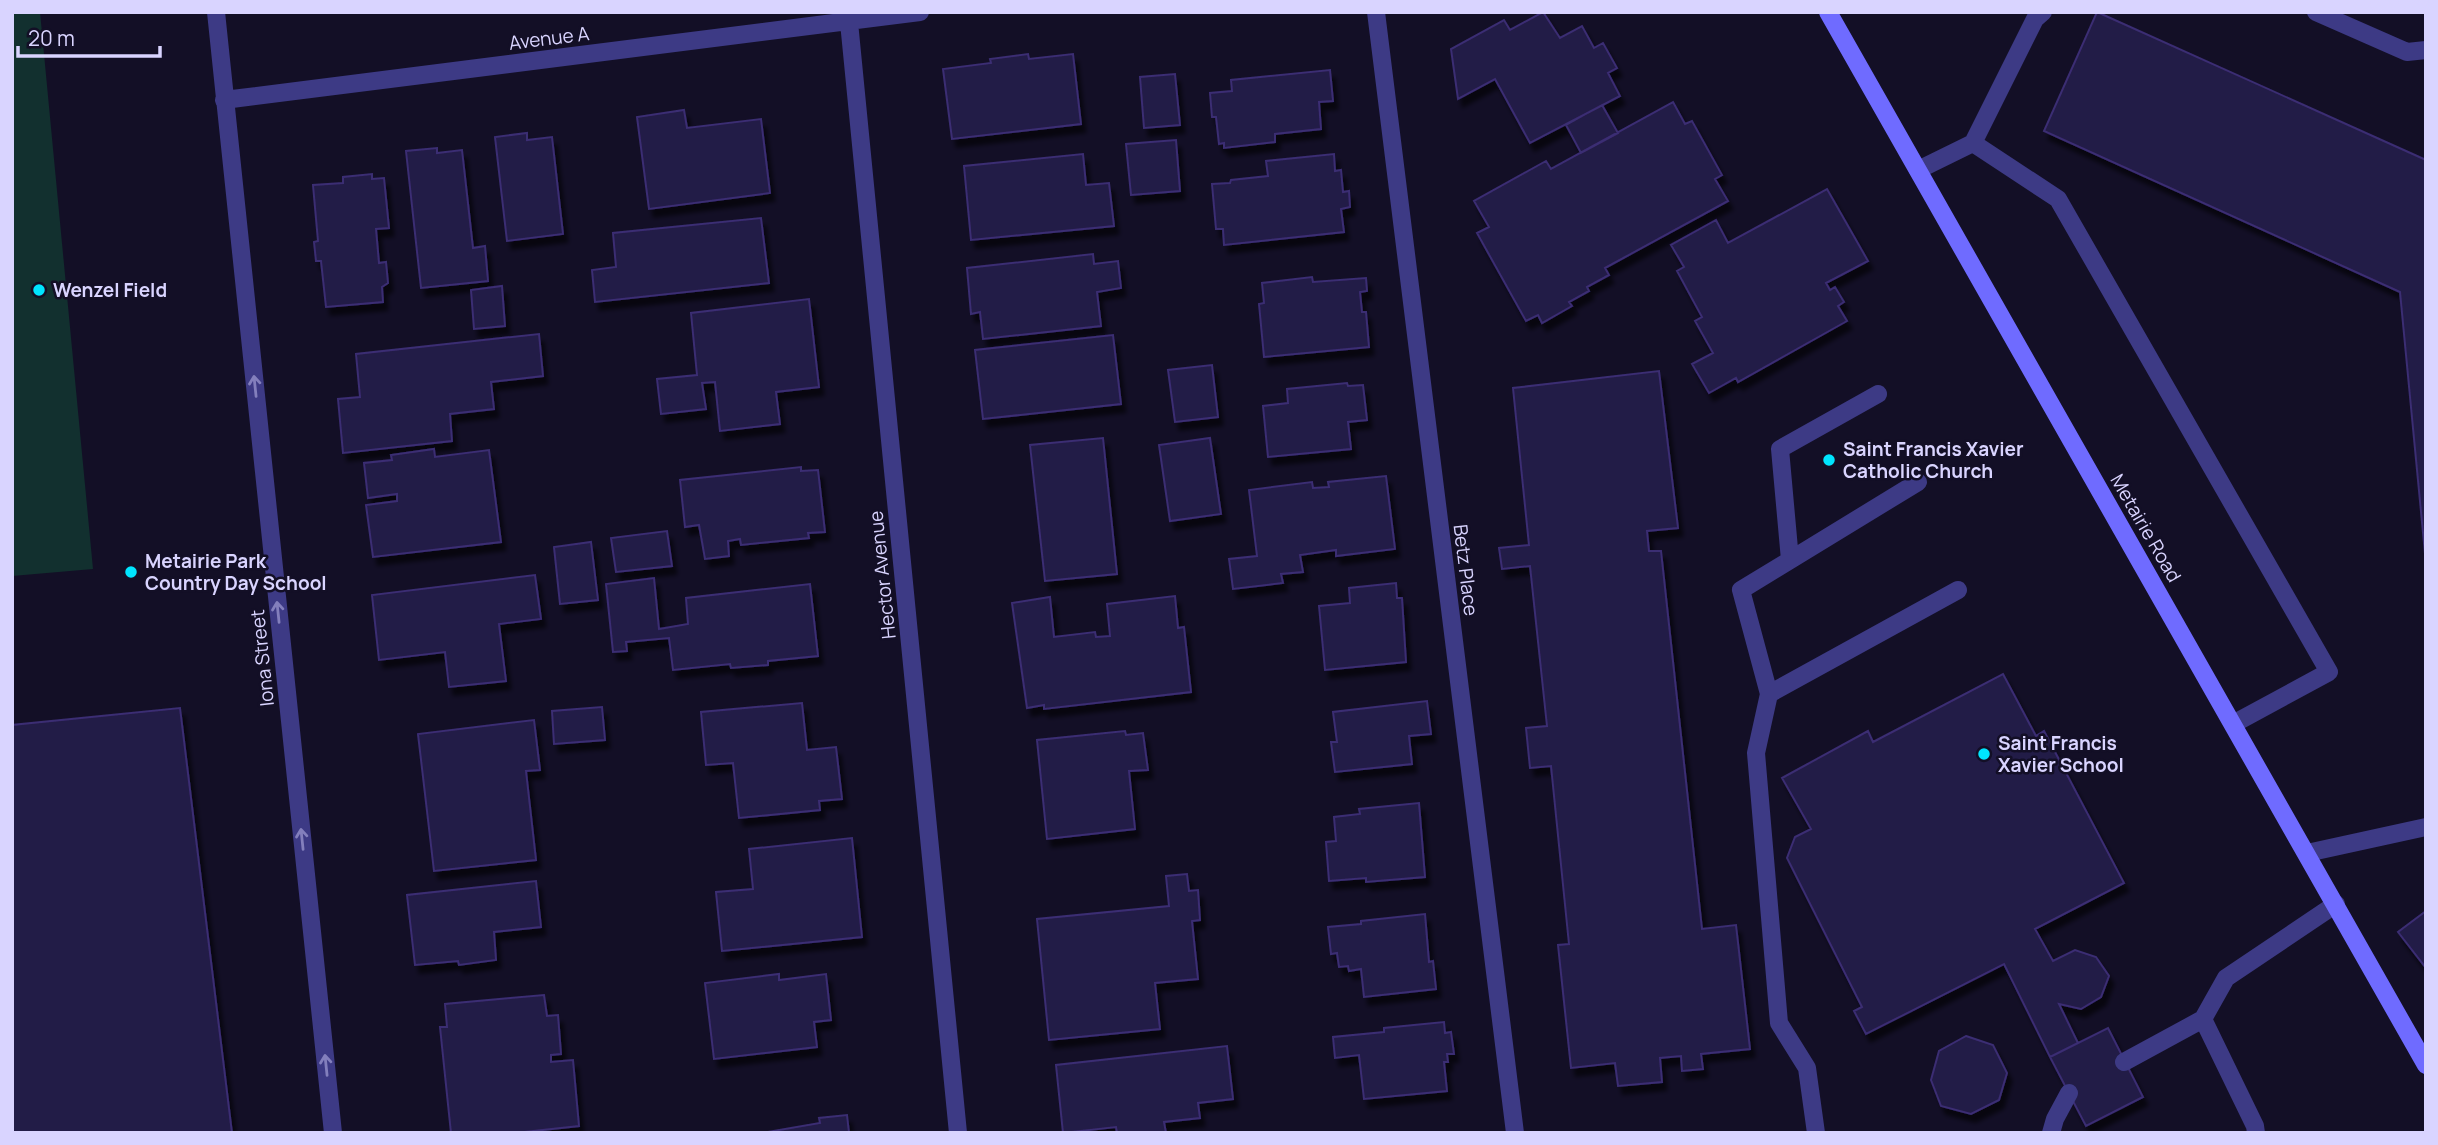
<svg xmlns="http://www.w3.org/2000/svg" width="2438" height="1145" viewBox="0 0 2438 1145" font-family="Manrope,sans-serif">
	<style>
		.green { fill: #12302f }
		.building { fill: #241b47; stroke: #3b2d73; stroke-width: 2; filter: url(#shadow) }
		.lines { fill: none; stroke-linecap: round; stroke-linejoin: round }
		.service { stroke: #3d3a85; stroke-width: 18 }
		.minor { stroke: #3d3a85; stroke-width: 18 }
		.secondary { stroke: #6f6bff; stroke-width: 18 }
		.oneway { stroke: #837fbc }
		.poi-dot { fill: #00e5ff; stroke: #130f26; stroke-width: 2.5 }
		.labels { text-anchor: middle; stroke-width: 5; stroke-linejoin: round; paint-order: stroke }
		.street-label { font-size: 19px; fill: #d9d4ff; stroke: #130f26 }
		.poi-label { font-size: 19px; font-weight: bold; fill: #d9d4ff; stroke: #130f26; text-anchor: start }
	</style>
	<defs>
		<filter id="shadow"><feDropShadow dx="4.5" dy="8" stdDeviation="2" flood-color="#0009"/></filter>
	</defs>
	<rect width="100%" height="100%" fill="#130f26"/>
	<path class="green" d="M 12,12 L 40,12 L 93,569 L 12,576 Z"/>
	<path class="building" d="M 1543,12 L 1560,38 L 1582,26 L 1594,48 L 1603,43 L 1617,68 L 1608,73 L 1620,96 L 1530,143 L 1495,79 L 1458,99 L 1451,49 L 1504,20 L 1510,30 Z
		M 2097,12 L 2426,160 L 2426,564 L 2400,292 L 2044,131 Z
		M 1028,54 L 1029,59 L 1073,54 L 1081,124 L 952,139 L 943,69 L 991,63 L 990,59 Z
		M 1330,70 L 1333,101 L 1319,102 L 1321,129 L 1275,134 L 1275,142 L 1224,148 L 1224,143 L 1219,144 L 1216,117 L 1212,117 L 1210,93 L 1232,91 L 1231,80 Z
		M 1175,74 L 1180,125 L 1144,128 L 1140,77 Z
		M 1673,102 L 1685,124 L 1692,121 L 1722,175 L 1715,179 L 1728,201 L 1605,268 L 1609,275 L 1587,287 L 1589,291 L 1569,302 L 1572,306 L 1542,323 L 1538,315 L 1526,321 L 1477,233 L 1489,227 L 1474,201 L 1546,161 L 1551,169 Z
		M 1602,105 L 1618,133 L 1581,153 L 1566,125 Z
		M 684,110 L 687,128 L 761,119 L 770,193 L 649,209 L 637,117 Z
		M 527,133 L 527,140 L 552,137 L 563,234 L 507,241 L 495,137 Z
		M 1176,140 L 1180,191 L 1131,195 L 1126,144 Z
		M 437,148 L 437,153 L 462,150 L 473,248 L 485,246 L 488,281 L 421,288 L 406,151 Z
		M 1083,154 L 1086,185 L 1109,183 L 1114,226 L 971,240 L 964,166 Z
		M 1334,154 L 1335,171 L 1341,170 L 1343,192 L 1349,191 L 1350,207 L 1341,209 L 1344,232 L 1224,245 L 1223,229 L 1216,229 L 1212,184 L 1230,183 L 1231,180 L 1268,176 L 1266,161 Z
		M 372,174 L 372,179 L 384,178 L 389,228 L 376,229 L 379,263 L 386,262 L 388,283 L 382,287 L 383,302 L 326,307 L 321,261 L 316,261 L 314,242 L 318,241 L 313,185 L 343,183 L 343,177 Z
		M 1827,189 L 1868,261 L 1826,283 L 1830,290 L 1835,287 L 1844,302 L 1838,306 L 1847,321 L 1738,382 L 1736,378 L 1709,393 L 1692,364 L 1713,353 L 1695,321 L 1702,317 L 1677,271 L 1684,267 L 1671,245 L 1716,220 L 1728,243 Z
		M 761,218 L 769,283 L 595,302 L 592,270 L 616,267 L 613,233 Z
		M 1093,254 L 1094,264 L 1118,261 L 1121,288 L 1097,292 L 1101,326 L 983,339 L 980,312 L 971,314 L 967,268 Z
		M 1312,277 L 1313,282 L 1366,278 L 1367,291 L 1360,292 L 1362,312 L 1366,312 L 1369,347 L 1264,357 L 1259,304 L 1264,303 L 1262,283 Z
		M 502,286 L 505,326 L 474,329 L 471,290 Z
		M 809,299 L 819,387 L 776,392 L 780,424 L 720,431 L 715,382 L 702,383 L 706,409 L 661,414 L 657,379 L 697,375 L 691,313 Z
		M 539,334 L 543,376 L 491,382 L 494,409 L 450,414 L 452,441 L 343,453 L 338,399 L 360,397 L 356,354 Z
		M 1113,335 L 1121,404 L 983,419 L 975,350 Z
		M 1212,365 L 1218,417 L 1175,422 L 1168,370 Z
		M 1659,371 L 1678,528 L 1647,531 L 1649,551 L 1661,551 L 1702,929 L 1736,925 L 1750,1049 L 1701,1054 L 1703,1069 L 1682,1071 L 1681,1056 L 1660,1058 L 1662,1082 L 1618,1086 L 1615,1063 L 1571,1068 L 1558,945 L 1569,944 L 1551,766 L 1530,768 L 1526,728 L 1547,726 L 1530,566 L 1502,569 L 1499,548 L 1529,545 L 1513,388 Z
		M 1347,383 L 1348,386 L 1363,385 L 1367,420 L 1348,422 L 1351,449 L 1268,457 L 1263,406 L 1288,403 L 1287,389 Z
		M 1103,438 L 1117,574 L 1045,581 L 1030,445 Z
		M 1210,438 L 1221,514 L 1170,521 L 1159,445 Z
		M 434,449 L 435,457 L 489,450 L 501,542 L 373,557 L 366,505 L 397,501 L 397,494 L 368,498 L 364,463 L 392,460 L 391,455 Z
		M 801,467 L 801,471 L 818,470 L 825,532 L 808,533 L 809,538 L 741,545 L 740,539 L 728,541 L 729,556 L 705,559 L 699,525 L 685,527 L 680,480 Z
		M 1386,476 L 1395,549 L 1336,556 L 1336,550 L 1300,555 L 1303,572 L 1281,574 L 1283,583 L 1233,589 L 1229,559 L 1257,556 L 1249,490 L 1312,482 L 1313,488 L 1329,487 L 1328,482 Z
		M 667,531 L 672,566 L 616,572 L 611,538 Z
		M 591,542 L 598,600 L 560,604 L 554,547 Z
		M 535,575 L 541,619 L 499,624 L 506,681 L 449,687 L 445,652 L 379,660 L 372,595 Z
		M 654,578 L 659,629 L 688,624 L 686,598 L 810,584 L 818,656 L 768,661 L 768,665 L 731,668 L 730,664 L 673,670 L 669,638 L 626,642 L 627,651 L 613,652 L 606,584 Z
		M 1396,583 L 1397,598 L 1402,598 L 1406,662 L 1325,670 L 1319,606 L 1350,603 L 1349,588 Z
		M 1175,596 L 1178,628 L 1184,627 L 1191,692 L 1044,709 L 1044,705 L 1027,708 L 1012,603 L 1050,597 L 1054,637 L 1095,632 L 1096,637 L 1110,636 L 1107,604 Z
		M 2003,674 L 2036,736 L 2044,731 L 2124,883 L 2035,929 L 2053,961 L 2075,950 L 2096,957 L 2109,976 L 2101,997 L 2081,1009 L 2059,1004 L 2078,1043 L 2050,1057 L 2004,964 L 1866,1034 L 1854,1011 L 1862,1007 L 1787,858 L 1795,837 L 1811,829 L 1782,778 L 1868,731 L 1873,742 Z
		M 1427,701 L 1431,734 L 1409,736 L 1412,764 L 1335,772 L 1331,742 L 1337,742 L 1333,712 Z
		M 802,703 L 807,750 L 836,747 L 842,799 L 819,801 L 820,810 L 739,818 L 733,763 L 706,765 L 701,712 Z
		M 602,707 L 605,740 L 554,744 L 552,711 Z
		M 180,708 L 232,1133 L 12,1133 L 12,725 Z
		M 534,720 L 540,770 L 526,771 L 536,860 L 434,871 L 418,734 Z
		M 1125,731 L 1126,735 L 1143,733 L 1148,770 L 1129,771 L 1135,829 L 1047,839 L 1037,740 Z
		M 1419,803 L 1425,877 L 1366,882 L 1366,878 L 1329,881 L 1326,842 L 1336,841 L 1334,817 L 1360,814 L 1359,809 Z
		M 852,838 L 862,937 L 722,951 L 716,892 L 753,889 L 749,849 Z
		M 1187,874 L 1189,891 L 1198,890 L 1200,920 L 1192,921 L 1198,979 L 1155,983 L 1160,1029 L 1049,1040 L 1037,919 L 1169,906 L 1166,876 Z
		M 536,881 L 541,927 L 494,932 L 496,960 L 459,965 L 458,961 L 415,965 L 407,895 Z
		M 2426,911 L 2426,968 L 2398,932 Z
		M 1425,914 L 1429,962 L 1433,961 L 1436,989 L 1364,997 L 1361,969 L 1349,971 L 1348,966 L 1339,967 L 1337,953 L 1331,954 L 1328,927 L 1361,924 L 1361,921 Z
		M 779,974 L 779,980 L 826,974 L 831,1020 L 814,1022 L 817,1047 L 714,1059 L 705,983 Z
		M 544,995 L 547,1016 L 558,1015 L 561,1054 L 551,1055 L 551,1062 L 573,1060 L 579,1126 L 515,1133 L 451,1133 L 440,1027 L 447,1027 L 445,1004 Z
		M 1444,1022 L 1445,1033 L 1451,1032 L 1454,1054 L 1447,1054 L 1448,1062 L 1444,1062 L 1447,1091 L 1364,1099 L 1359,1055 L 1335,1058 L 1333,1037 L 1384,1032 L 1384,1028 Z
		M 2108,1028 L 2143,1097 L 2086,1126 L 2050,1057 Z
		M 1966,1036 L 1993,1045 L 2007,1073 L 1999,1100 L 1971,1114 L 1941,1106 L 1931,1080 L 1939,1051 Z
		M 1227,1046 L 1233,1099 L 1198,1103 L 1200,1118 L 1164,1122 L 1166,1133 L 1117,1133 L 1116,1127 L 1063,1133 L 1056,1065 Z
		M 847,1115 L 849,1133 L 762,1133 L 820,1123 L 819,1118 Z"/>
	<g class="lines">
		<path class="service" d="M 2316,12 L 2407,52 L 2426,50
			M 1973,143 L 2058,199 L 2329,672 L 2233,724
			M 1918,170 L 1973,143 L 2035,19 L 2043,12
			M 1790,560 L 1780,449 L 1878,394
			M 1769,694 L 1958,590
			M 2124,1062 L 2203,1019
			M 1816,1133 L 1807,1068 L 1779,1023 L 1756,753 L 1769,694 L 1741,590 L 1918,482
			M 2051,1133 L 2055,1119 L 2069,1093
			M 2256,1133 L 2255,1126 L 2203,1019 L 2226,978 L 2336,904"/>
		<path class="minor" d="M 216,12 L 333,1133
			M 848,12 L 958,1133
			M 1376,12 L 1515,1133
			M 224,100 L 920,12
			M 2307,853 L 2426,827"/>
		<path class="secondary" d="M 1828,12 L 2426,1065"/>
	</g>
	<defs><path id="oneway-shaft" d="M-6 0H5M1.5-3L5.5 0L1.5 3" fill="none" stroke-width="1.6" stroke-linecap="round" stroke-linejoin="round" transform="scale(1.75)"/></defs>
	<g class="oneway">
		<use href="#oneway-shaft" transform="translate(255 386) rotate(-96)"/>
		<use href="#oneway-shaft" transform="translate(278 612) rotate(-96)"/>
		<use href="#oneway-shaft" transform="translate(302 839) rotate(-96)"/>
		<use href="#oneway-shaft" transform="translate(326 1065) rotate(-96)"/>
	</g>
	<g class="poi-dot">
		<circle cx="39" cy="290" r="7"/>
		<circle cx="1829" cy="460" r="7"/>
		<circle cx="131" cy="572" r="7"/>
		<circle cx="1984" cy="754" r="7"/>
	</g>
	<g class="labels">
		<g class="street-label">
			<text transform="translate(549 38) rotate(-7)" y="7">Avenue A</text>
			<text transform="translate(2146 528) rotate(60)" y="7">Metairie Road</text>
			<text transform="translate(1466 570) rotate(83)" y="7">Betz Place</text>
			<text transform="translate(882 575) rotate(-96)" y="7">Hector Avenue</text>
			<text transform="translate(262 658) rotate(-96)" y="7">Iona Street</text>
		</g>
		<g class="poi-label">
			<text x="53" y="297">Wenzel Field</text>
			<text x="1843" y="456">Saint Francis Xavier<tspan x="1843" dy="22">Catholic Church</tspan></text>
			<text x="145" y="568">Metairie Park<tspan x="145" dy="22">Country Day School</tspan></text>
			<text x="1998" y="750">Saint Francis<tspan x="1998" dy="22">Xavier School</tspan></text>
		</g>
	</g>
	<rect width="2438" height="1145" fill="none" stroke="#d9d4ff" stroke-width="28"/>
	<path d="M18 46v10h142v-10" fill="none" stroke="#d9d4ff" stroke-width="3.5"/>
	<text x="28" y="46" font-size="21" fill="#d9d4ff" stroke="#130f26" stroke-width="5" paint-order="stroke">20 m</text>
</svg>
